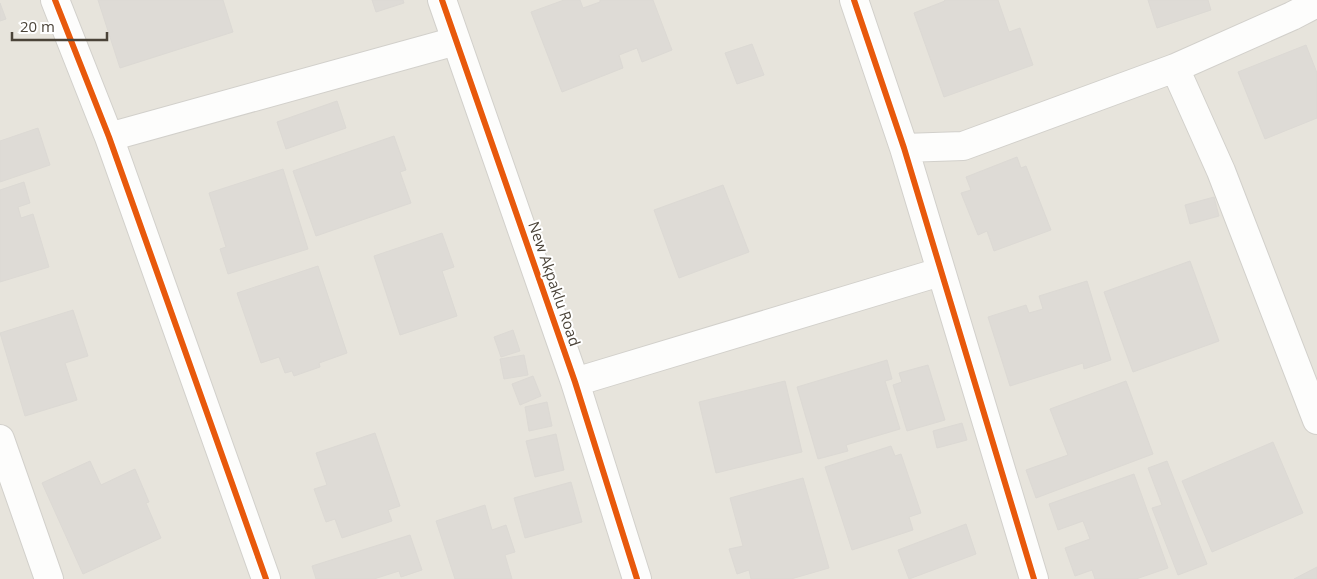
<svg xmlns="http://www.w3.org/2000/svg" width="1317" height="579" viewBox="0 0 1317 579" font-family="'Open Sans',sans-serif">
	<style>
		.residential { fill: #e7e4dc }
		.building { fill: #dedbd6; stroke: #dcd9d4 }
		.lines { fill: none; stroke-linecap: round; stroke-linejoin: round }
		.minor-casing { stroke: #d2d0cb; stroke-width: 30 }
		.minor { stroke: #fdfdfc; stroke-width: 28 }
		.cycleway-casing { stroke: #fff; stroke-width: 9 }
		.cycleway { stroke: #e8590c; stroke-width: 6 }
		.labels { text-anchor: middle; stroke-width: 4; stroke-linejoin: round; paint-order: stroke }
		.street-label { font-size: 15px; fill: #4b4439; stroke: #fff }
	</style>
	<rect width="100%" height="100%" fill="#f4f2ee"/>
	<path class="residential" d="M 0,0 L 1317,0 L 1317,579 L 0,579 Z"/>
	<path class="building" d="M 98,0 L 223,0 L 233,32 L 120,68 Z
		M 372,0 L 403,0 L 404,3 L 376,12 Z
		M 564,0 L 580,0 L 583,8 L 600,2 L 600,0 L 653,0 L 672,50 L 642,62 L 637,48 L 619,55 L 623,68 L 562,92 L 531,12 Z
		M 944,0 L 998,0 L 1009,32 L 1020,28 L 1033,65 L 944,97 L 914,13 L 945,1 Z
		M 1148,0 L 1208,0 L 1211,10 L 1157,28 Z
		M 0,3 L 6,19 L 0,21 Z
		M 752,44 L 764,75 L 737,84 L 725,53 Z
		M 1306,45 L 1317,73 L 1317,118 L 1265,139 L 1238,72 Z
		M 337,101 L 346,128 L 286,149 L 277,122 Z
		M 38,128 L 50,165 L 0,182 L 0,141 Z
		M 394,136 L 406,170 L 400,172 L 411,203 L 316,236 L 293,171 Z
		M 1017,157 L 1021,168 L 1026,166 L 1051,230 L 994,251 L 987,231 L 978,235 L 961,193 L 971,190 L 966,177 Z
		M 283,169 L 308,249 L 228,274 L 220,249 L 226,247 L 209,193 Z
		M 24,182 L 30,203 L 18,207 L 21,218 L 33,214 L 49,267 L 0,282 L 0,190 Z
		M 723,185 L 749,252 L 679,278 L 654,210 Z
		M 1214,197 L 1219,216 L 1190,224 L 1185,205 Z
		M 442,233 L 454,267 L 442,271 L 457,316 L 400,335 L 374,256 Z
		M 1190,261 L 1219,341 L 1133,372 L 1104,292 Z
		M 318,266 L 347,353 L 319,363 L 320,367 L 294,376 L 292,371 L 285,373 L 279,357 L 261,363 L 237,293 Z
		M 1087,281 L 1111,360 L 1084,369 L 1083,363 L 1010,386 L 988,317 L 1026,305 L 1029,313 L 1043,309 L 1039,296 Z
		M 73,310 L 88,356 L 65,363 L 77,400 L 25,416 L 0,333 Z
		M 513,330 L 520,351 L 501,357 L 494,337 Z
		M 524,355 L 528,375 L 504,379 L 500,359 Z
		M 887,360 L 892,379 L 885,381 L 900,429 L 846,445 L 848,451 L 818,459 L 797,387 Z
		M 928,365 L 945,420 L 907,431 L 893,385 L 902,382 L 899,373 Z
		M 533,376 L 541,396 L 520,405 L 512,384 Z
		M 785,381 L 802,452 L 716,473 L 699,402 Z
		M 1126,381 L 1153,454 L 1036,498 L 1026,470 L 1068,455 L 1050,409 Z
		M 547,402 L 552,426 L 529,431 L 525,407 Z
		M 962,423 L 967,440 L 937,448 L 933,431 Z
		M 375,433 L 400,506 L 388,510 L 392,521 L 342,538 L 335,519 L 326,522 L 314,489 L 327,485 L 316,453 Z
		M 556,434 L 564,470 L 535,477 L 526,441 Z
		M 1273,442 L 1303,513 L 1212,552 L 1182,481 Z
		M 891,446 L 895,456 L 901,454 L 921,513 L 909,517 L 913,530 L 852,550 L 825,467 Z
		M 90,461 L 101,485 L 135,469 L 149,502 L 146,503 L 161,538 L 83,574 L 42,483 Z
		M 1167,461 L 1207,564 L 1178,575 L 1152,508 L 1162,505 L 1148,468 Z
		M 1134,474 L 1168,568 L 1136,579 L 1095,579 L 1092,570 L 1075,576 L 1065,548 L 1090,539 L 1083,521 L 1058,530 L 1049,504 Z
		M 803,478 L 829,568 L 791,579 L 751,579 L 749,570 L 737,574 L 729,549 L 743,546 L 730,498 Z
		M 571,482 L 582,522 L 525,538 L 514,498 Z
		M 485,505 L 492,530 L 506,525 L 515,552 L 505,555 L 512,579 L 455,579 L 436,521 Z
		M 966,524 L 976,554 L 909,579 L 898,550 Z
		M 410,535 L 422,570 L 401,577 L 399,571 L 374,579 L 316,579 L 312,566 Z
		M 1317,567 L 1317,579 L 1294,579 Z"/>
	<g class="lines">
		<defs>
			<path id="minor" d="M 55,0 L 109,137 L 266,579
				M 442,0 L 575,382 L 637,579
				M 854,0 L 904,148 L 1034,579
				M 1175,68 L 1221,171 L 1317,420
				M 109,137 L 456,41
				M 904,148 L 963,146 L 1175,68 L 1292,16 L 1317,3
				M 575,382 L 940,272
				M 0,439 L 49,579"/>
		</defs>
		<use href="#minor" class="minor-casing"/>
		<use href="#minor" class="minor"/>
		<defs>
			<path id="cycleway" d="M 55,0 L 109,137 L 266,579
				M 442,0 L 575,382 L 637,579
				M 854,0 L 904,148 L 1034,579"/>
		</defs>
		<use href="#cycleway" class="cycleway-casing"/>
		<use href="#cycleway" class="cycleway"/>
	</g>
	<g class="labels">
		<g class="street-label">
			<text transform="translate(554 284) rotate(71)" y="5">New Akpaklu Road</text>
		</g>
	</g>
	<path d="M12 32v8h95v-8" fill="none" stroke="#4b4439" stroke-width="2.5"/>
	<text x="20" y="32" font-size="15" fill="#4b4439" stroke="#ffffff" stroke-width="4" paint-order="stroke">20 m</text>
</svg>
